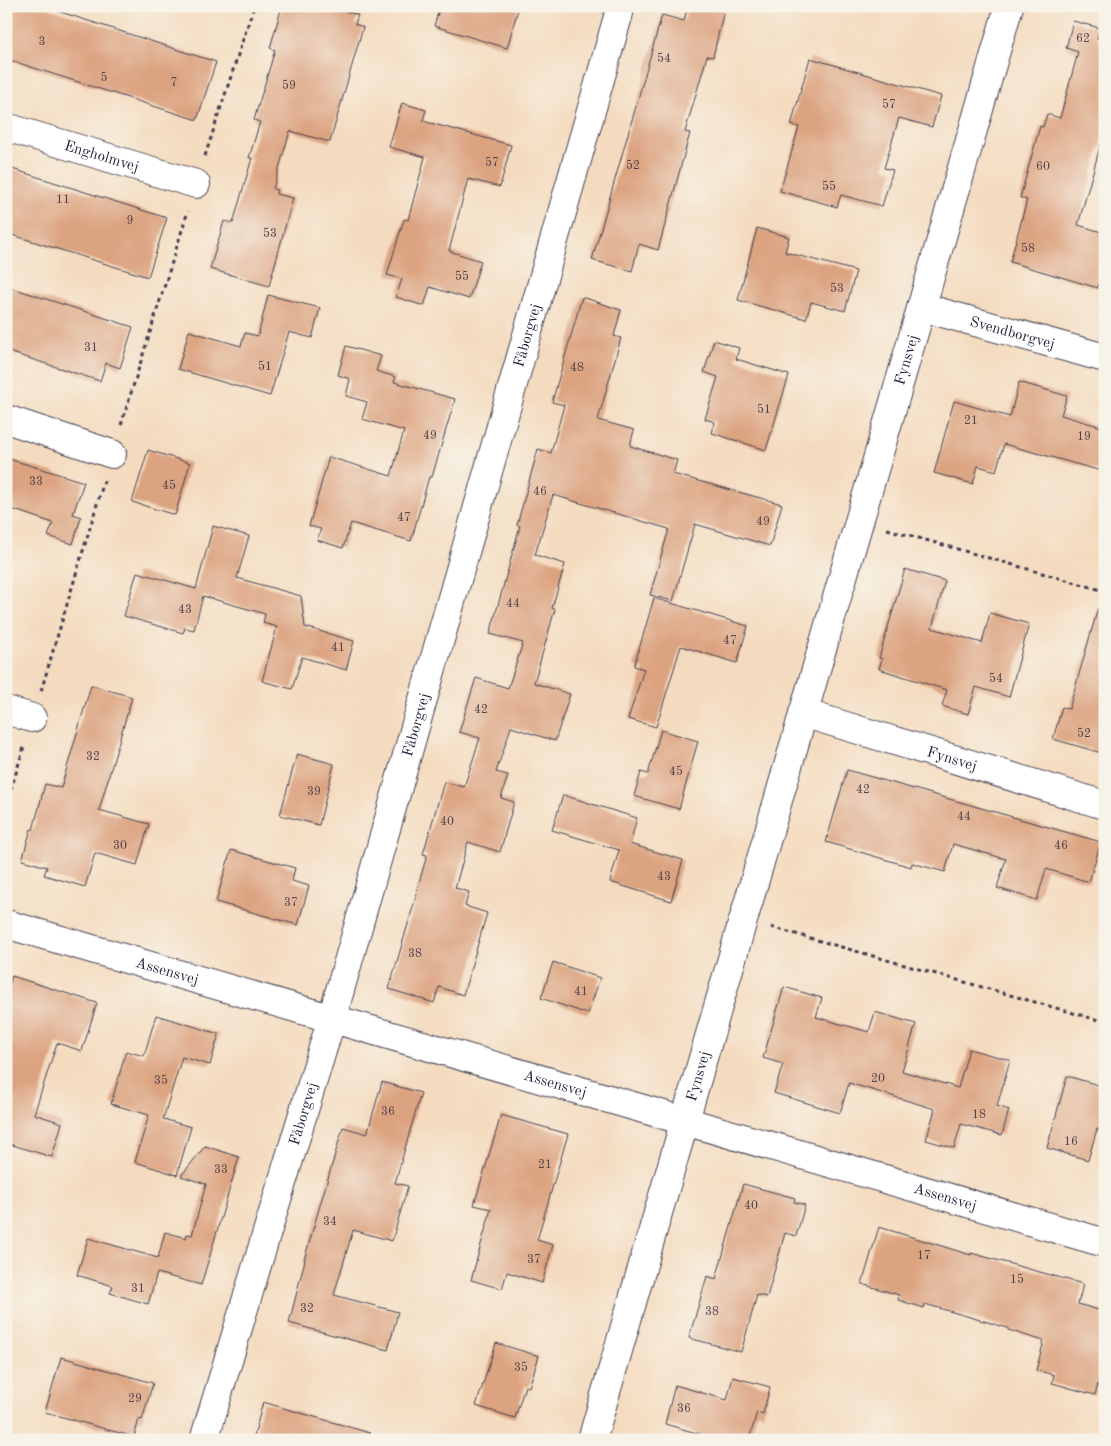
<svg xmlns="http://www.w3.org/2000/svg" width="1111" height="1446" viewBox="0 0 1111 1446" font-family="'Old Standard TT',serif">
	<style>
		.building { fill: #dca380 }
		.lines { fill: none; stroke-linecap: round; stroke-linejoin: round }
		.street-casing { stroke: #423e4f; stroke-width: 30 }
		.secondary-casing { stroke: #423e4f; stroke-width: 30 }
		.path { stroke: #423e4f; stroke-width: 3; stroke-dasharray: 4 4; stroke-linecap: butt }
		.street { stroke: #fff; stroke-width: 28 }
		.secondary { stroke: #fff; stroke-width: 28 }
		.labels { text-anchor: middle; stroke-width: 4; stroke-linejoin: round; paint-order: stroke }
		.number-label { font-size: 12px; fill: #50424c }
		.street-label { font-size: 15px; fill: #22223b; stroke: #f7f3e8 }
	</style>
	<rect width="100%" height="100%" fill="#f7f3e8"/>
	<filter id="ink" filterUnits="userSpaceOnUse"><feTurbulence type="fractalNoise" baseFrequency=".02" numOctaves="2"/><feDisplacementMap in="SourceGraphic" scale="10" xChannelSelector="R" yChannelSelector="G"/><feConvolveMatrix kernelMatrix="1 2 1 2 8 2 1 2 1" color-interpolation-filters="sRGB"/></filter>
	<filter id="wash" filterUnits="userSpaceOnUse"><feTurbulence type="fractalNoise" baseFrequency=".0096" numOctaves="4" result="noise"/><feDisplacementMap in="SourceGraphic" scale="20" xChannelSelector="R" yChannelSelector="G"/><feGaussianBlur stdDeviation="1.12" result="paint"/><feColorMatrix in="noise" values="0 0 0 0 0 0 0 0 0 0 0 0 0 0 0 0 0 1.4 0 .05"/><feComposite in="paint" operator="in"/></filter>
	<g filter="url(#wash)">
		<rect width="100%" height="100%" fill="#f4dbbf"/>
		<g id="blocks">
			<path class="building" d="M 6,6 L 42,6 L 216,62 L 197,120 L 6,59 Z
				M 282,6 L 346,6 L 345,11 L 358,15 L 355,24 L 363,27 L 330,142 L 290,131 L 273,189 L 277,190 L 276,194 L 293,198 L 269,286 L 210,269 L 224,221 L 233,223 L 252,158 L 249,158 L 260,122 L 254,120 L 275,50 L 270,48 Z
				M 440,6 L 519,6 L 507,48 L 434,26 Z
				M 688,6 L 725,6 L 713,57 L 707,56 L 685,132 L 690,133 L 658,250 L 639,244 L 632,271 L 592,260 L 662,15 L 684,21 Z
				M 1073,21 L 1100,28 L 1097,39 L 1105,41 L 1105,129 L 1078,225 L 1105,233 L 1105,286 L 1099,284 L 1098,288 L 1010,262 L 1027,200 L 1020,198 L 1040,126 L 1043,127 L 1047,114 L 1060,118 L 1078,52 L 1066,48 Z
				M 810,58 L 941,96 L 932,127 L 899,118 L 884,168 L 893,170 L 882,206 L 841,195 L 837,207 L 780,191 L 799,127 L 791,125 Z
				M 402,103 L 426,110 L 423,121 L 511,145 L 500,187 L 468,179 L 449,251 L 481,261 L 469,299 L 430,287 L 424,306 L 396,297 L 402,279 L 387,275 L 404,219 L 408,220 L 425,157 L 389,147 Z
				M 6,167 L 167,218 L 148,277 L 6,233 Z
				M 757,228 L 789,237 L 785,252 L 856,271 L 845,311 L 811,302 L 806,319 L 738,300 Z
				M 6,286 L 133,327 L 120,368 L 106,363 L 100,381 L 6,351 Z
				M 268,295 L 320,308 L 312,338 L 289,332 L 270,396 L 178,369 L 189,331 L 241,346 L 245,333 L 258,336 Z
				M 582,297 L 621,310 L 614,336 L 621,338 L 598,420 L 634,430 L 630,446 L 677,460 L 673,474 L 782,504 L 770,546 L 695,524 L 673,601 L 650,595 L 669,529 L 553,495 L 535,555 L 565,564 L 552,608 L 555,609 L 534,683 L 570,694 L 555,741 L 511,727 L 496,772 L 508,775 L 501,798 L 514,802 L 500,852 L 468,842 L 455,888 L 469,892 L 465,906 L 487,913 L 463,995 L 439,987 L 434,1003 L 389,989 L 417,893 L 416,893 L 427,855 L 423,854 L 444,782 L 464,787 L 480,738 L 459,732 L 476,678 L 508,688 L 523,643 L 490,634 L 520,526 L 517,525 L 538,449 L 551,453 L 564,405 L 552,402 Z
				M 714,340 L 739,348 L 736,359 L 789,375 L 766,450 L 712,433 L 715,422 L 705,419 L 718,377 L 704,372 Z
				M 346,346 L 381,356 L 376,371 L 396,377 L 394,382 L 455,399 L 432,477 L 429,477 L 411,541 L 351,523 L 343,548 L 317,540 L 321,529 L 309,526 L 329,457 L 391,476 L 404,431 L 362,419 L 367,402 L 346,396 L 350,379 L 338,375 Z
				M 1019,382 L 1067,396 L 1061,415 L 1105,428 L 1105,472 L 1004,444 L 996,471 L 978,466 L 973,484 L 934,473 L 954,401 L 1010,417 Z
				M 148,450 L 190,463 L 175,515 L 132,502 Z
				M 6,458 L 84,482 L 73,514 L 81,517 L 73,544 L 48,536 L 53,523 L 6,507 Z
				M 213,526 L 249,536 L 237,578 L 301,596 L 305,627 L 354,641 L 346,670 L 302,657 L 292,689 L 262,681 L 277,627 L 263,623 L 265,614 L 203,596 L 194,630 L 185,628 L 183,633 L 124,616 L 137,572 L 196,589 Z
				M 905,569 L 945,581 L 932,628 L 982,643 L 990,613 L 1029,624 L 1009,697 L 976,687 L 968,714 L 942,706 L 947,690 L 879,669 L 882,659 L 879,658 Z
				M 654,598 L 748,626 L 737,663 L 681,646 L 656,727 L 628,719 L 644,669 L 634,666 Z
				M 1098,608 L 1105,609 L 1105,754 L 1053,739 L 1062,707 L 1069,709 Z
				M 91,685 L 132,697 L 99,810 L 149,824 L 137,865 L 95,853 L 85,887 L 44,875 L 47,867 L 22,860 L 31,829 L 33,830 L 45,784 L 61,788 Z
				M 661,730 L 698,741 L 679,809 L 634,796 L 641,772 L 648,774 Z
				M 297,754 L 334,764 L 319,825 L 280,815 Z
				M 847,770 L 1101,842 L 1089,882 L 1046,869 L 1037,900 L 997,888 L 1006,859 L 953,844 L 945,872 L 912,863 L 911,867 L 826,842 Z
				M 563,795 L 637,818 L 630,844 L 683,860 L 671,901 L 610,882 L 619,850 L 552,830 Z
				M 231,850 L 295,868 L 292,881 L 309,886 L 298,925 L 216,902 Z
				M 553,962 L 600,978 L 588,1014 L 541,998 Z
				M 12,976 L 97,1003 L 82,1051 L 57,1043 L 34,1114 L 62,1123 L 52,1157 L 6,1143 L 6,994 Z
				M 784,987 L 822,998 L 816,1017 L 869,1032 L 875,1012 L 916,1024 L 902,1071 L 958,1088 L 969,1049 L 1010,1060 L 997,1106 L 1009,1110 L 1002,1135 L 961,1124 L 954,1148 L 926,1140 L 935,1109 L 849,1083 L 840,1113 L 774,1093 L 783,1064 L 763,1058 Z
				M 156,1015 L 219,1034 L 210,1065 L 182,1057 L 163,1119 L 191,1127 L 177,1175 L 135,1162 L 149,1115 L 111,1104 L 126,1051 L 144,1056 Z
				M 1067,1076 L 1105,1087 L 1105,1131 L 1097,1129 L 1088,1160 L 1047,1148 Z
				M 382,1082 L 421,1093 L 395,1183 L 408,1186 L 392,1241 L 353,1230 L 334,1295 L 398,1312 L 388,1350 L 289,1323 L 305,1260 L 304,1260 L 343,1127 L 367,1134 Z
				M 501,1115 L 568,1134 L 537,1240 L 553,1245 L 542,1283 L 507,1272 L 502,1289 L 471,1280 L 491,1209 L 474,1205 Z
				M 205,1146 L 239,1157 L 201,1285 L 157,1273 L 148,1304 L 110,1293 L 113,1286 L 77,1275 L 88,1238 L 158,1258 L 165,1232 L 186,1238 L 187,1234 L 192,1235 L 206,1184 L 181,1176 Z
				M 743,1184 L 795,1198 L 794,1202 L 805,1205 L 796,1236 L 785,1233 L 767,1297 L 757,1295 L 741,1352 L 689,1338 L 707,1276 L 716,1279 Z
				M 879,1227 L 971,1255 L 971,1253 L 1083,1284 L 1078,1304 L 1105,1312 L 1105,1360 L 1095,1395 L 1052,1383 L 1054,1375 L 1036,1370 L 1044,1341 L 1008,1330 L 1008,1328 L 925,1304 L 924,1308 L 898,1300 L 899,1295 L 862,1284 Z
				M 496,1343 L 539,1356 L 529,1387 L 525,1386 L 515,1418 L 476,1406 Z
				M 61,1357 L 153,1383 L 142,1420 L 139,1419 L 134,1437 L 45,1412 Z
				M 733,1377 L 770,1387 L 763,1414 L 757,1412 L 749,1440 L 699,1440 L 700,1434 L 665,1424 L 675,1385 L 727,1400 Z
				M 263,1402 L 370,1433 L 369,1440 L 253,1440 Z"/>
		</g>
	</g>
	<g filter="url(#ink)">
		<use href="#blocks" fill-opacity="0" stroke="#423e4f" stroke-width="1"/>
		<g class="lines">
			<defs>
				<g id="street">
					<path id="s1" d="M 6,127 L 196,184"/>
					<path id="s2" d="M 921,307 L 1105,358"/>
					<path d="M 6,419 L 112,454"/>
					<path d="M 6,710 L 32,718"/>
					<path id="s3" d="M 803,713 L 1101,804"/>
					<path id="s4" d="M 6,924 L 1105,1243"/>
					<path id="s5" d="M 204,1440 L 332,1018 L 621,6"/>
				</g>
				<g id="secondary">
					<path id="s6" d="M 592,1440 L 1009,6"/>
				</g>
			</defs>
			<use href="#street" class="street-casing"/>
			<use href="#secondary" class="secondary-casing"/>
			<path class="path" d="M 205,156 L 254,6
				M 121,425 L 188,211
				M 887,529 L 1105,591
				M 41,691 L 104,481
				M 6,805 L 24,747
				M 771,927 L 1105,1022"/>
			<use href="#street" class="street"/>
			<use href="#secondary" class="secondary"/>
		</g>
	</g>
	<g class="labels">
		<g class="number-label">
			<text x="1083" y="42">62</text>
			<text x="42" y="45">3</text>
			<text x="664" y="62">54</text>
			<text x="104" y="81">5</text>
			<text x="174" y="86">7</text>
			<text x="289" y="89">59</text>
			<text x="889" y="108">57</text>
			<text x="492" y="166">57</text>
			<text x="633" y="169">52</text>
			<text x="1043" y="170">60</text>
			<text x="829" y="190">55</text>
			<text x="63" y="203">11</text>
			<text x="130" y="224">9</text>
			<text x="270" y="237">53</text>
			<text x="1028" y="252">58</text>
			<text x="462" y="280">55</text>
			<text x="837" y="292">53</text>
			<text x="91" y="351">31</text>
			<text x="265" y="370">51</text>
			<text x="577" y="371">48</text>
			<text x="764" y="413">51</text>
			<text x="971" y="424">21</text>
			<text x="430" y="439">49</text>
			<text x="1084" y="440">19</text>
			<text x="36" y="485">33</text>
			<text x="169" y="489">45</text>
			<text x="540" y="495">46</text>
			<text x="404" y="521">47</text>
			<text x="763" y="525">49</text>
			<text x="513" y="607">44</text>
			<text x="185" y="613">43</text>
			<text x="730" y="644">47</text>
			<text x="338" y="651">41</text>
			<text x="996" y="682">54</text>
			<text x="481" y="713">42</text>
			<text x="1084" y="737">52</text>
			<text x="93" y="760">32</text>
			<text x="676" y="775">45</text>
			<text x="863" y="793">42</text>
			<text x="314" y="795">39</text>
			<text x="964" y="820">44</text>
			<text x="447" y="825">40</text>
			<text x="120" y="849">30</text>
			<text x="1061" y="849">46</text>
			<text x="664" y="880">43</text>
			<text x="291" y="906">37</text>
			<text x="415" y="957">38</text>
			<text x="581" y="995">41</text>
			<text x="878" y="1082">20</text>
			<text x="161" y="1084">35</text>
			<text x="388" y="1115">36</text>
			<text x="979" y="1118">18</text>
			<text x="1071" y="1145">16</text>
			<text x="545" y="1168">21</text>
			<text x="221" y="1173">33</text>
			<text x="751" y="1209">40</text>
			<text x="330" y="1225">34</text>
			<text x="924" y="1259">17</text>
			<text x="534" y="1263">37</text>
			<text x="1017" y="1283">15</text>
			<text x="138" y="1292">31</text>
			<text x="307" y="1312">32</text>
			<text x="712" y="1315">38</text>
			<text x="521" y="1371">35</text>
			<text x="135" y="1402">29</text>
			<text x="684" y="1412">36</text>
		</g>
		<g class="street-label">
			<text dy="5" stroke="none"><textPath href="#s1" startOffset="100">Engholmvej</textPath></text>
			<text dy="5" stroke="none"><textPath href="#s2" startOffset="95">Svendborgvej</textPath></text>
			<text dy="5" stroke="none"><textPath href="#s5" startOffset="1151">Fåborgvej</textPath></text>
			<text dy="5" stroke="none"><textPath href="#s6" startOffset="1125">Fynsvej</textPath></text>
			<text dy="5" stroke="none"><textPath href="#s5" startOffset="746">Fåborgvej</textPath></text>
			<text dy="5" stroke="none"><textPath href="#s3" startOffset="156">Fynsvej</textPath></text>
			<text dy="5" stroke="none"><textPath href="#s4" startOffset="168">Assensvej</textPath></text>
			<text dy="5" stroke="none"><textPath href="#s6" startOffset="379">Fynsvej</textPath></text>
			<text dy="5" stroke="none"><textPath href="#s4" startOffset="572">Assensvej</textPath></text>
			<text dy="5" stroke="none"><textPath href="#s5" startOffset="341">Fåborgvej</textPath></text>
			<text dy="5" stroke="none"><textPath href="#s4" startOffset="978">Assensvej</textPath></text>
		</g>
	</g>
	<rect width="1111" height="1446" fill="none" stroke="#f7f3e8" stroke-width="25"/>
</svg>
